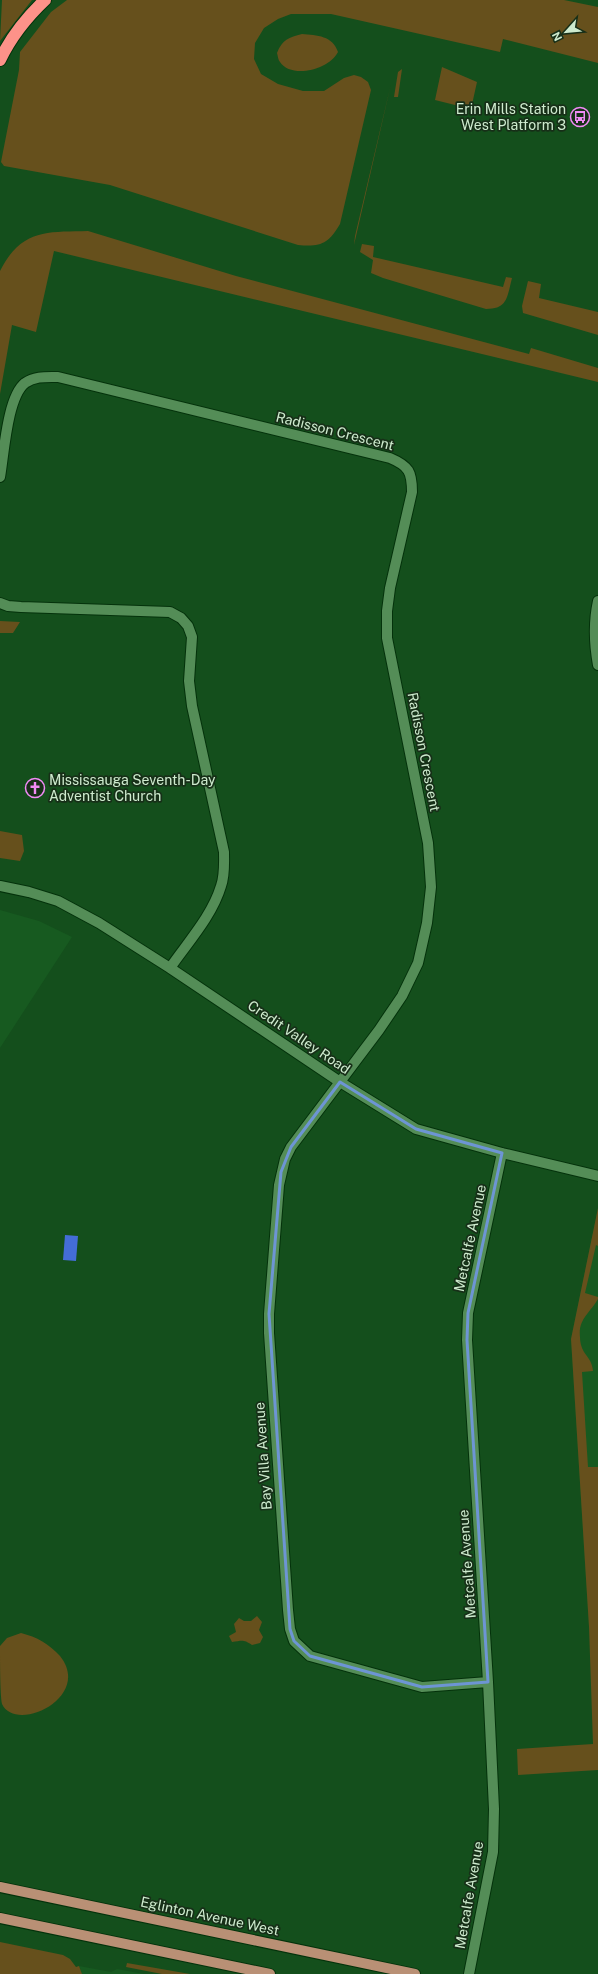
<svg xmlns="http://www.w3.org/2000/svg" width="598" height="1974" viewBox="0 0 598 1974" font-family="'Public Sans',sans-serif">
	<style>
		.built { fill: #175a20 }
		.green { fill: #66501c }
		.water { fill: #446dd7 }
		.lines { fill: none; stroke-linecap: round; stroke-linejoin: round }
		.minor-casing { stroke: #04320b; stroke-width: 12 }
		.major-casing { stroke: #04320b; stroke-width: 12 }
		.highway-casing { stroke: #04320b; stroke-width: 14 }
		.minor { stroke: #548d57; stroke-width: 10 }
		.major { stroke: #b99075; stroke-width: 10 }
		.highway { stroke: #fd9289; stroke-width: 12 }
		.marked { fill: none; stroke: #6d95d4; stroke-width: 3; stroke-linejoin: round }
		.labels { text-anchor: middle; stroke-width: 3.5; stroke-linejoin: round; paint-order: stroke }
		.poi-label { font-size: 14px; fill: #ceebce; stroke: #172f18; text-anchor: end }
		.street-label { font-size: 14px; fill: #ceebce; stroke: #172f18 }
	</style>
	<rect width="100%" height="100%" fill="#144f1c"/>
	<path class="built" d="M 0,910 L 39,921 L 72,937 L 0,1048 Z
		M 598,1208 L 598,1626 L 589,1627 L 571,1339 Z
		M 79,1966 L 111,1972 L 117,1969 L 144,1974 L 82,1974 Z"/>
	<path class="green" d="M 2,0 L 32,0 L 0,41 Z
		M 67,0 L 564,0 L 598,7 L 598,63 L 503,39 L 500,52 L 331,14 L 291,14 L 278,19 L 264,28 L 255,43 L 254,59 L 261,74 L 278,84 L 303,91 L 324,91 L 344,78 L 354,75 L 361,77 L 368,82 L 371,90 L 340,224 C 328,244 321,247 298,245 L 110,185 L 4,166 L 1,162 L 19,70 L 20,52 L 51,12 Z
		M 302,34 C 317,35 333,36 338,52 C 329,70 291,79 280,62 C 278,60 278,56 277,53 C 282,40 289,37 302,34 Z
		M 442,67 L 477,82 L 471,109 L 435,100 Z
		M 402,69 L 398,97 L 394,97 L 398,72 Z
		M 391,84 L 354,245 L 355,236 Z
		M 88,231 L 236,276 L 529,354 L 531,348 L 598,368 L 598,382 L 54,251 L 36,332 L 12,325 L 0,394 L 0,271 C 21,229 47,232 88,231 Z
		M 362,244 L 374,246 L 373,257 L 503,287 L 506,277 L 512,278 C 507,297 508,309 486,309 L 383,278 L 371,273 L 373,260 L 360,252 Z
		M 528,281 L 541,284 L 539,298 L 598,312 L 598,335 L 523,313 L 522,306 Z
		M 0,621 L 20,622 L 13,633 L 0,633 Z
		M 0,831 L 22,835 L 24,851 L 20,861 L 0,858 Z
		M 598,1208 L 598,1246 L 596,1245 L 585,1293 L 598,1297 L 598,1299 C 590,1313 578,1319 580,1337 C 580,1342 581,1347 584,1352 C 589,1359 592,1362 593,1371 L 582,1372 L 588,1467 L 598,1467 L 598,1770 L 518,1775 L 517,1749 L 593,1744 L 589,1627 L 571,1339 Z
		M 257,1616 L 262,1622 L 259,1630 L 263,1637 L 260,1643 L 252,1645 C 243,1639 242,1641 232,1642 L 229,1636 L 236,1632 L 234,1624 L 239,1618 L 244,1621 L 251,1621 Z
		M 21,1633 C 37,1637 49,1644 60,1656 C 93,1697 16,1734 2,1704 C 0,1694 0,1658 0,1646 L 7,1638 Z
		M 0,1942 L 63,1955 L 70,1959 L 76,1967 L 79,1966 L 82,1974 L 0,1974 Z
		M 127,1963 L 190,1974 L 162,1974 L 126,1967 Z"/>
	<path class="water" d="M 65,1235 L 78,1236 L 76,1261 L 63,1260 Z"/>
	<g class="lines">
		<defs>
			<path id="minor" d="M 0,477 C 4,455 7,397 25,383 C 35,376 46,377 58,377 L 390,458 C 409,466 412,472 412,492 L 390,588 L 387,611 L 387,638 L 428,843 L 431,887 L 427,923 L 418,963 L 402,996 L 379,1030 L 291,1147 L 285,1159 L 279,1185 L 269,1314 L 269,1333 L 288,1610 L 290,1629 L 294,1641 L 310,1656 L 422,1687 L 488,1682
				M 598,601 C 593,624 594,643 598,665
				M 0,603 L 8,606 L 21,607 L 170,612 L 181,618 L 188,626 L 192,637 L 189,681 L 192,706 L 224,852 C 224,863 225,875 221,886 C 212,916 188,942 170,968
				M 0,886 L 29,892 L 58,901 L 99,923 L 170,968 L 340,1082 L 416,1129 L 502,1153 L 598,1176
				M 469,1974 L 493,1852 L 494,1809 L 488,1682 L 467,1340 L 468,1313 L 502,1153"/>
			<path id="major" d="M 0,1887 L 415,1974
				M 0,1918 L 270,1974"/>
			<path id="highway" d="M 0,60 C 11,37 27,17 45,0"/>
		</defs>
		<use href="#minor" class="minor-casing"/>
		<use href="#major" class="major-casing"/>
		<use href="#highway" class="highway-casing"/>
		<use href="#minor" class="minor"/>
		<use href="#major" class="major"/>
		<use href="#highway" class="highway"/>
	</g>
	<path class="marked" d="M 340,1082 L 416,1129 L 502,1153 L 468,1313 L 467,1340 L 488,1682 L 422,1687 L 310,1656 L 294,1641 L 290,1629 L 269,1314 L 281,1172 L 291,1147 Z"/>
	<defs>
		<symbol id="bus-ring" viewBox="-11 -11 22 22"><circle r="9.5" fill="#172f18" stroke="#f08bf5" stroke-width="1.5"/><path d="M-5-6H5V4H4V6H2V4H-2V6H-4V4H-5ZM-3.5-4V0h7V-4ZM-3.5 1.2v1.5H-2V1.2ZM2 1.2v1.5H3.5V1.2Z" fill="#f08bf5"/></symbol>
		<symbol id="church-ring" viewBox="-11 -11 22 22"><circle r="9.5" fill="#172f18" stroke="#f08bf5" stroke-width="1.5"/><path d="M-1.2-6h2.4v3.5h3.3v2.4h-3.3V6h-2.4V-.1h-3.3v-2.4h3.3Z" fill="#f08bf5"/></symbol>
	</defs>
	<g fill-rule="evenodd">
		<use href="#bus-ring" x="569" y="106" width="22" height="22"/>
		<use href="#church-ring" x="24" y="777" width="22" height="22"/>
	</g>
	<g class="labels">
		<g class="poi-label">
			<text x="566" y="114">Erin Mills Station<tspan x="566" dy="16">West Platform 3</tspan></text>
			<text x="49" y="785" text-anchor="start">Mississauga Seventh-Day<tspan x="49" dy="16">Adventist Church</tspan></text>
		</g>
		<g class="street-label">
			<text transform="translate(335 431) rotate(14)" y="5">Radisson Crescent</text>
			<text transform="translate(424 752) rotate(79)" y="5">Radisson Crescent</text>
			<text transform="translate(299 1037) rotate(34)" y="5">Credit Valley Road</text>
			<text transform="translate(470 1238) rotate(-78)" y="5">Metcalfe Avenue</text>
			<text transform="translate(263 1456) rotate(-94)" y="5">Bay Villa Avenue</text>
			<text transform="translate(467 1564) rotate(-94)" y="5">Metcalfe Avenue</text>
			<text transform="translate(469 1895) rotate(-80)" y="5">Metcalfe Avenue</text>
			<text transform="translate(210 1916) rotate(12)" y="5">Eglinton Avenue West</text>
		</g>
	</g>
	<g transform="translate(566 32) rotate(243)" stroke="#172f18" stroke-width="3" paint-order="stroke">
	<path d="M0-3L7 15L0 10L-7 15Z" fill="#ceebce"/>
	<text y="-6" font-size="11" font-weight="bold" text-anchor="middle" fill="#ceebce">N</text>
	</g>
</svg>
